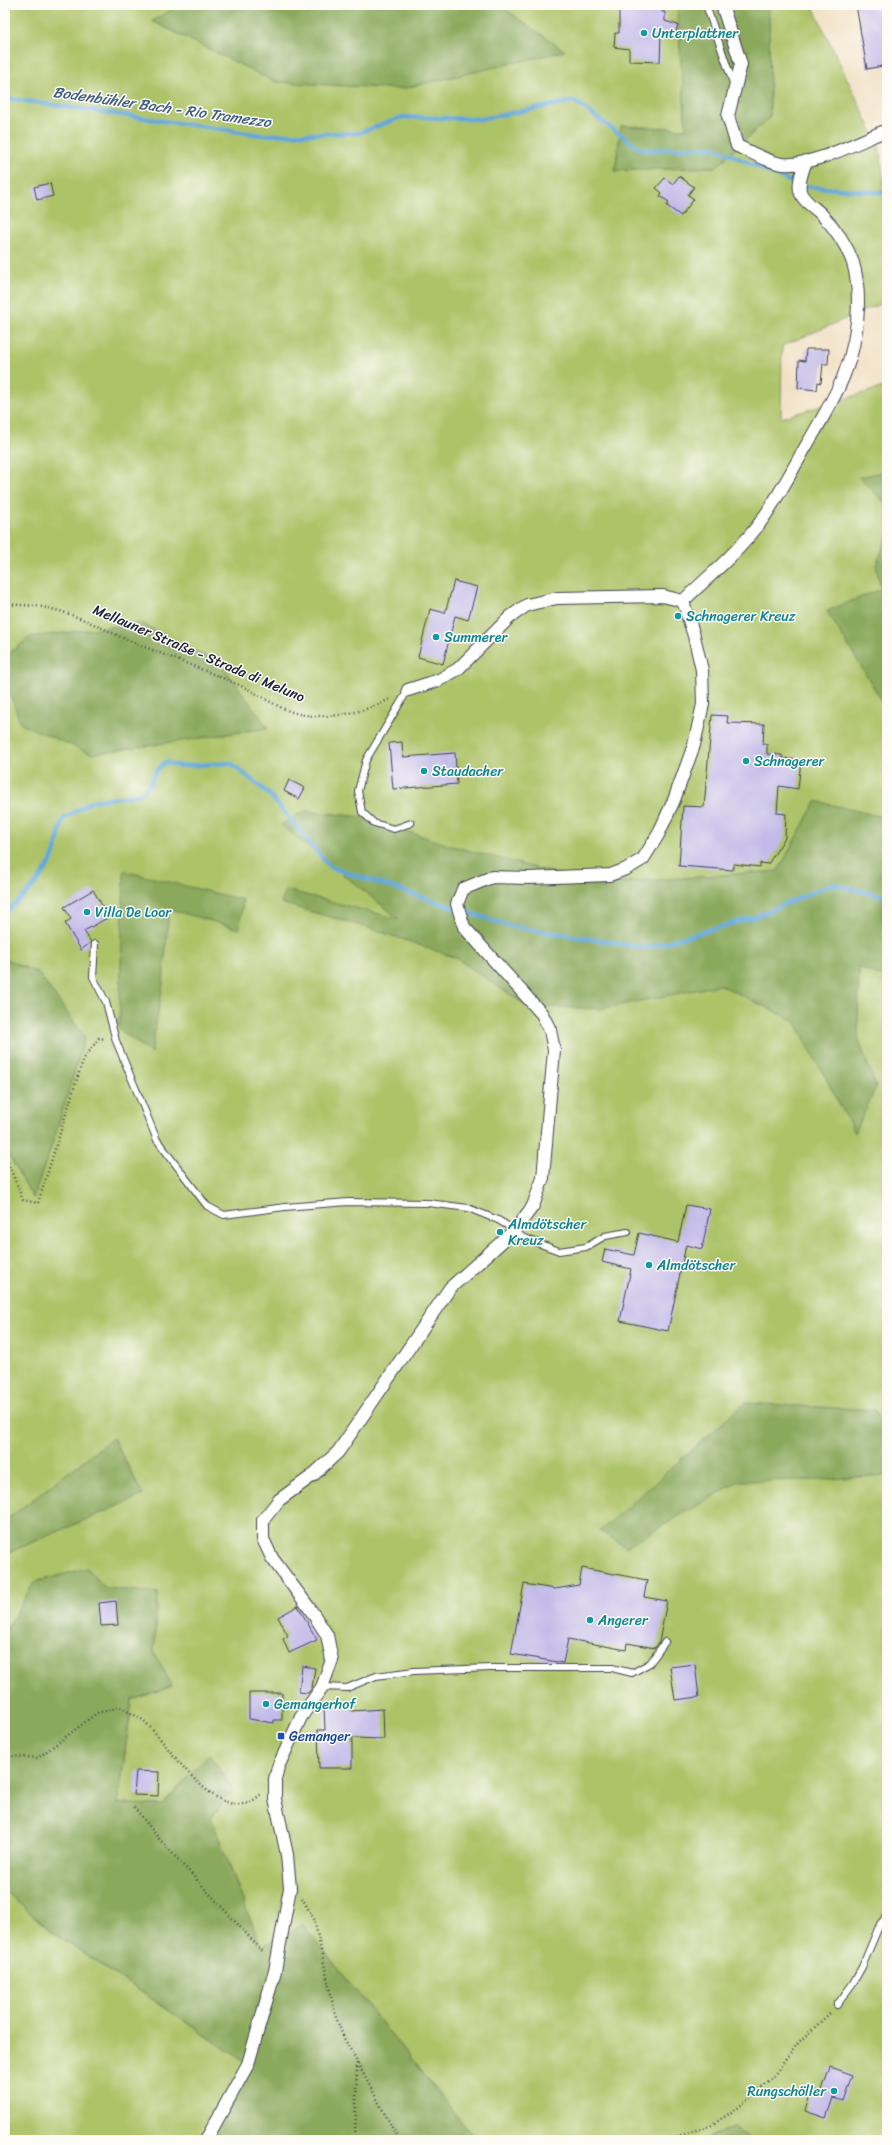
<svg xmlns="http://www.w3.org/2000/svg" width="892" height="2145" viewBox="0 0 892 2145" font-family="Sriracha,sans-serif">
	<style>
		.green { fill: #adc368; stroke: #687252 }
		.forest { fill: #8aa95c; stroke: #56664c }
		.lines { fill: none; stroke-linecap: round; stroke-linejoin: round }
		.stream { stroke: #63a7d8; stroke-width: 4.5 }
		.building { fill: #c3bae8 }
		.service-casing { stroke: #413e4f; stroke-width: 8 }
		.minor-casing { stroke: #413e4f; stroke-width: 14 }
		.path { stroke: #413e4f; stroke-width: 2.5; stroke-dasharray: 1 3; stroke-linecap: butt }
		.service { stroke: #fff; stroke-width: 6 }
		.minor { stroke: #fff; stroke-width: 12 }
		.culture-dot { fill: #0f9aa8; stroke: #fdfcf7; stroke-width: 1.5 }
		.transit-dot { fill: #1a4fb4; stroke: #fdfcf7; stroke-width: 1.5 }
		.labels { text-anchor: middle; stroke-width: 3; stroke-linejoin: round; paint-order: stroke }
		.culture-label { font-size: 14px; fill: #0d838f; stroke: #fdfcf7; text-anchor: start }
		.street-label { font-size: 14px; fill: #22223b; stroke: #fdfcf7 }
		.transit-label { font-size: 14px; fill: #164399; stroke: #fdfcf7; text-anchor: start }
		.water-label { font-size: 15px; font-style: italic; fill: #3f5e82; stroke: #fdfcf7 }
	</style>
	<rect width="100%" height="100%" fill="#fdfcf7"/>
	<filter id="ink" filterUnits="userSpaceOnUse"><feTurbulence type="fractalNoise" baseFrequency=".025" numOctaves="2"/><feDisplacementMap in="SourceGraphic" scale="8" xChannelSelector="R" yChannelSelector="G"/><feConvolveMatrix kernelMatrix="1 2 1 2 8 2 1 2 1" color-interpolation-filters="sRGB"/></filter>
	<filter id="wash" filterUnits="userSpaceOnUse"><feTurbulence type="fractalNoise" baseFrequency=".012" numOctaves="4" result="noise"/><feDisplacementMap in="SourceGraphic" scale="16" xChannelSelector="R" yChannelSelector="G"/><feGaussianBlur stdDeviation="0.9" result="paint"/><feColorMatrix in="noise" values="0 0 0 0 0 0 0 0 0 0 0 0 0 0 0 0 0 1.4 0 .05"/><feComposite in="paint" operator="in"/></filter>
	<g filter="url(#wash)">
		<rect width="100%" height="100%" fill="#f1e0c2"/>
		<path class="green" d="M 5,5 L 677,5 L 686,129 L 621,126 L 615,171 L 716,167 L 770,117 L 769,5 L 812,5 L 880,148 L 887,214 L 887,301 L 782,346 L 781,418 L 887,386 L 887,2138 L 881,2135 L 881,2140 L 754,2140 L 733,2127 L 704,2140 L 476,2140 L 303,1925 L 261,1947 L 211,1818 L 233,1790 L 209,1754 L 163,1805 L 118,1804 L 132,1700 L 172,1686 L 154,1652 L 158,1593 L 34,1582 L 5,1632 L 5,1554 L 143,1495 L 113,1438 L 5,1521 L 5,1148 L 33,1198 L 38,973 L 5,959 Z
			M 5,1891 L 51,1931 L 248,2064 L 206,2140 L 5,2140 Z"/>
		<path class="forest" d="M 180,5 L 499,5 L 565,51 L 401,89 L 275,82 L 152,21 Z
			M 677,5 L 769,5 L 770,117 L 716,167 L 615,171 L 621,126 L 686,129 Z
			M 887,471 L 887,505 L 859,477 Z
			M 887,538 L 887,709 L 827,611 L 881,589 L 876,565 Z
			M 141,623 L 222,665 L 268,728 L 92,754 L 21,724 L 5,680 L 5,657 L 30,637 Z
			M 816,801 L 887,818 L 887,978 L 859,968 L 858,1038 L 876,1087 L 855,1133 L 795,1021 L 720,985 L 600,1009 L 527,1006 L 456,958 L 376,930 L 281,903 L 286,890 L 399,919 L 281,825 L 304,811 L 363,817 L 455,847 L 598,884 L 778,871 Z
			M 124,871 L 243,900 L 239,929 L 169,909 L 163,984 L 151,1053 L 119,1029 Z
			M 5,959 L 38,973 L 85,1037 L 55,1136 L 33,1198 L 5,1148 Z
			M 745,1403 L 875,1410 L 887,1441 L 887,1475 L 818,1480 L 739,1481 L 626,1547 L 600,1531 Z
			M 113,1438 L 143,1495 L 5,1554 L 5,1521 Z
			M 87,1568 L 106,1588 L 158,1593 L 154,1652 L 172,1686 L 132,1700 L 118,1804 L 163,1805 L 209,1754 L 233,1790 L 211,1818 L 261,1947 L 303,1925 L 476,2140 L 206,2140 L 248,2064 L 51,1931 L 5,1891 L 5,1632 L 34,1582 Z
			M 733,2127 L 754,2140 L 704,2140 Z"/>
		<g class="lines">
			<path class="stream" d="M 5,98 L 261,135 L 359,133 L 402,117 L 481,119 L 574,101 L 642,150 L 714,147 L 800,186 L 887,193
				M 5,912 C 24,898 40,881 51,861 C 57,849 59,832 63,819 L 92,801 L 138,795 L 150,785 L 156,771 L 165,762 L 178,766 L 231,763 L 268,793 L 330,867 L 510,926 L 646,948 L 755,917 L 832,884 L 887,897"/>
		</g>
		<g id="blocks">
			<path class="building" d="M 619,5 L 662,5 L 662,12 L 665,12 L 665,21 L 678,25 L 674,38 L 661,34 L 660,62 L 629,61 L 629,49 L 614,47 L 615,33 L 619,33 Z
				M 856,5 L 887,5 L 887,65 L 867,69 Z
				M 679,176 L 694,187 L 688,195 L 694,199 L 681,216 L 667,206 L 669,202 L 660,196 L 662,193 L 656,188 L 665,178 L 673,184 Z
				M 50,183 L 53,196 L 37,200 L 34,187 Z
				M 806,349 L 829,349 L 828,364 L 823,364 L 821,383 L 818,382 L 817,390 L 798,388 L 799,360 L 805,361 Z
				M 454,581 L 477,587 L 468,620 L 455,616 L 443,664 L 418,657 L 430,609 L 445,613 Z
				M 712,715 L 728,716 L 727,723 L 764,724 L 763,744 L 767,744 L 767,754 L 782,755 L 782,758 L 801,760 L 798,789 L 779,786 L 777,813 L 786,814 L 785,838 L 768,864 L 760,863 L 760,867 L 734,864 L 733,870 L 679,866 L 683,806 L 704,807 Z
				M 402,742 L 403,757 L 455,753 L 457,784 L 393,789 L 389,743 Z
				M 289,780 L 305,788 L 299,799 L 284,791 Z
				M 93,890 L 109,917 L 84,931 L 91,942 L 81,950 L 65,923 L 71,919 L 64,907 Z
				M 686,1205 L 710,1209 L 702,1249 L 686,1245 L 668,1331 L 620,1321 L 631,1269 L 602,1262 L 605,1249 L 634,1255 L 639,1233 L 678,1242 Z
				M 582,1568 L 647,1580 L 644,1597 L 667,1601 L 659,1642 L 655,1648 L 627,1643 L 626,1650 L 568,1639 L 563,1663 L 511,1654 L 524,1584 L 555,1589 L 579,1585 Z
				M 116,1601 L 118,1625 L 101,1626 L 99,1603 Z
				M 298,1606 L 317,1640 L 289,1653 L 283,1639 L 288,1636 L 278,1617 Z
				M 695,1664 L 699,1697 L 675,1700 L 670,1667 Z
				M 302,1666 L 315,1668 L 312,1688 L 308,1693 L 299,1692 Z
				M 249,1693 L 282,1693 L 282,1720 L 274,1720 L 274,1723 L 249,1719 Z
				M 351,1705 L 351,1711 L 383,1709 L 384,1739 L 352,1738 L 352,1768 L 319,1768 L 318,1730 L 325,1730 L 324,1707 Z
				M 136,1771 L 159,1772 L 158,1796 L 134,1795 Z
				M 830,2067 L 852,2075 L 843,2101 L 833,2098 L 826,2118 L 805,2111 L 812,2089 L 821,2093 Z"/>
		</g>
	</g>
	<g filter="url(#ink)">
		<use href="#blocks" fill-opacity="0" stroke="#413e4f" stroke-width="1"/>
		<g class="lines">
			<defs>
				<path id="service" d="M 706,5 L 734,86
					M 408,690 L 366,760 L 358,791 L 362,812 L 374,823 L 394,829 L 411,823
					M 95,944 L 93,977 L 106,1002 L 116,1041 L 157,1140 L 207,1206 L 224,1215 L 285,1207 L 348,1202 L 428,1203 L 468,1208 L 498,1220 L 515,1230 L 522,1237 L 559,1251 L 586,1247 L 605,1236 L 628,1232
					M 322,1687 L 347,1688 L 376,1676 L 414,1671 L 491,1668 L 612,1668 L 632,1673 L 650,1663 L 665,1642
					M 837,2005 L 853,1983 L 862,1967 L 880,1924 L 887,1916"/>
				<path id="minor" d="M 722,5 L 741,64 L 728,116 L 737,146 C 749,151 770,163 783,164 C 811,167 860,141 887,130
					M 408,690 L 439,680 L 458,669 L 510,617 L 527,605 L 557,598 L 663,596 L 683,601
					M 206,2140 L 248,2064 L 275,1971 L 290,1888 L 287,1855 L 275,1799 L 275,1779 L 278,1767 L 301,1717 L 322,1687 L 332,1660 L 327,1635 L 310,1609 L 272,1558 L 263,1539 L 263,1520 L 279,1500 L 312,1476 L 338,1452 L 450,1288 L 515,1230 L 533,1206 L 543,1178 L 554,1050 L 550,1030 L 542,1014 L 464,927 L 457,904 L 463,889 L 492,877 L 528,878 L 610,875 L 626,869 L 643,859 L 658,835 L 674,800 L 694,745 L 703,704 L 702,670 L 694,636 L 683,601 C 708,577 735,555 756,528 C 774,505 788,478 802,453 C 832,402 858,364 858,302 C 858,289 857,276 853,263 C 847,246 835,228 822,215 C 816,208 802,201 800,191 C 798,181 803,170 806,161"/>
			</defs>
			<use href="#service" class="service-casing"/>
			<use href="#minor" class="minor-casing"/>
			<path class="path" d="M 5,604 C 19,605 34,605 47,608 C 78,614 106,631 135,643 C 169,657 205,670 239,685 C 261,694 281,712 305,715 C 334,719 365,712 390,699
				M 5,1155 L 23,1200 L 38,1203 L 83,1060 L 99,1038 L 106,1039
				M 5,1753 L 13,1756 L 38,1758 L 97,1713 L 120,1707 C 128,1712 138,1716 144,1721 C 168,1743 209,1815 248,1803 C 253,1801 258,1797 261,1794
				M 134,1807 L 161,1841 L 264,1953
				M 302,1898 L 314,1919 L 336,2018 L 344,2038 L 399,2140
				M 355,2140 L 357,2063
				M 665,2140 L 712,2125 L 739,2107 L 772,2078 L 799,2042 L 830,2013"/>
			<use href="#service" class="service"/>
			<use href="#minor" class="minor"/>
		</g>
	</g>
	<g class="culture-dot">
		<circle cx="644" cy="33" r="4"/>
		<circle cx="678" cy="616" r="4"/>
		<circle cx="436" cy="637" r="4"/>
		<circle cx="746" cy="761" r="4"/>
		<circle cx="424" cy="771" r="4"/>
		<circle cx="87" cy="912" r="4"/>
		<circle cx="500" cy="1232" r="4"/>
		<circle cx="649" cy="1265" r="4"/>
		<circle cx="590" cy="1620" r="4"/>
		<circle cx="266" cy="1704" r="4"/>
		<circle cx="834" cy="2091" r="4"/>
	</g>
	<rect class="transit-dot" x="277" y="1732" width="8" height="8" rx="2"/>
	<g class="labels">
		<g class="culture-label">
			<text x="652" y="38">Unterplattner</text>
			<text x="686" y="621">Schnagerer Kreuz</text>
			<text x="444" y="642">Summerer</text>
			<text x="754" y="766">Schnagerer</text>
			<text x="432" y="776">Staudacher</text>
			<text x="95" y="917">Villa De Loor</text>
			<text x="508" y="1229">Almdötscher<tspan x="508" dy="16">Kreuz</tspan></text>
			<text x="657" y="1270">Almdötscher</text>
			<text x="598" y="1625">Angerer</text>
			<text x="274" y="1709">Gemangerhof</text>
			<text x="826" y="2096" text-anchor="end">Rungschöller</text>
		</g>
		<g class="street-label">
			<text transform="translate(199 653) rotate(23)" y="5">Mellauner Straße - Strada di Meluno</text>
		</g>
		<g class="transit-label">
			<text x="289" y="1741">Gemanger</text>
		</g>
		<g class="water-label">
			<text transform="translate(162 107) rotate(8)" y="5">Bodenbühler Bach - Rio Tramezzo</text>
		</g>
	</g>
	<rect width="892" height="2145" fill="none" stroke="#fdfcf7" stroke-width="20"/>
</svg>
